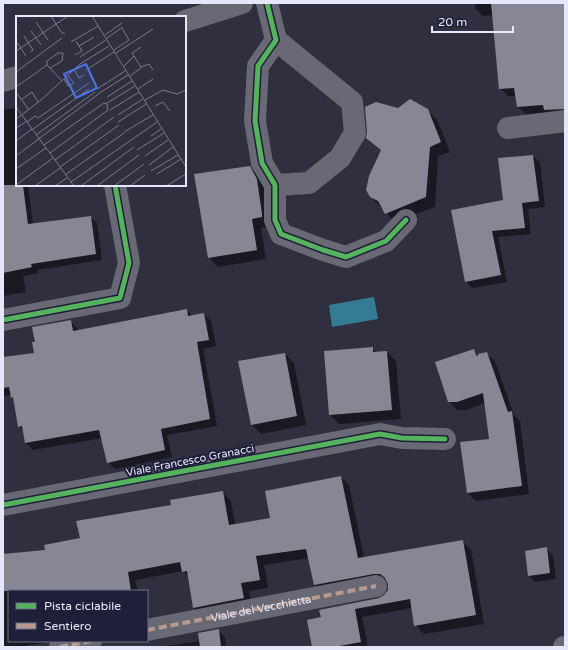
<svg xmlns="http://www.w3.org/2000/svg" width="568" height="650" viewBox="0 0 568 650" font-family="'Varela Round',sans-serif">
	<style>
		.water { fill: #357b93 }
		.shadow { fill: #0007 }
		.building { fill: #868695 }
		.lines { fill: none; stroke-linecap: round; stroke-linejoin: round }
		.minor { stroke: #696975; stroke-width: 22 }
		.quiet { stroke: #b69a8f; stroke-width: 4; stroke-dasharray: 8 4; stroke-linecap: butt }
		.cycleway-casing { stroke: #201f3a; stroke-width: 8 }
		.cycleway { stroke: #56b35d; stroke-width: 5 }
		.labels { text-anchor: middle; stroke-width: 4; stroke-linejoin: round; paint-order: stroke }
		.street-label { font-size: 11px; fill: #e6e7fa; stroke: #201f3a }
		.inset-road { fill: none; stroke: #78798a; stroke-width: 1 }
		.view { fill: #4f74e0; fill-opacity: 0.15; stroke: #4f74e0; stroke-width: 2 }
		.inset-edge { fill: none; stroke: #e6e7fa; stroke-width: 2 }
	</style>
	<rect width="100%" height="100%" fill="#2f2f3f"/>
	<path class="water" d="M 374,297 L 378,319 L 332,327 L 329,305 Z"/>
	<path class="shadow" d="M 475,3 L 565,3 L 565,116 L 549,113 L 526,114 L 518,107 L 516,96 L 508,96 L 500,88 L 493,15 L 483,16 L 475,8 Z
		M 17,108 L 17,185 L 28,185 L 33,225 L 90,217 L 97,223 L 102,260 L 37,270 L 38,273 L 23,276 L 26,292 L 3,296 L 3,110 Z
		M 398,109 L 427,110 L 437,120 L 450,152 L 438,156 L 435,207 L 395,222 L 371,197 L 382,151 L 367,138 Z
		M 533,156 L 540,162 L 545,207 L 528,209 L 531,234 L 498,237 L 507,282 L 472,288 L 466,281 L 504,201 Z
		M 250,167 L 259,176 L 266,189 L 271,226 L 261,228 L 266,259 L 218,267 L 209,258 Z
		M 187,310 L 192,316 L 204,314 L 211,321 L 216,346 L 203,349 L 217,426 L 167,435 L 172,457 L 115,469 L 108,462 L 102,438 L 33,450 L 26,443 L 24,431 L 19,426 L 14,399 L 11,395 L 3,396 L 3,358 L 35,353 L 36,342 L 70,321 L 77,328 L 78,331 Z
		M 372,348 L 377,353 L 387,352 L 396,361 L 401,419 L 339,424 L 330,415 L 325,352 Z
		M 473,350 L 478,355 L 486,353 L 495,361 L 514,415 L 520,421 L 529,494 L 476,501 L 468,493 L 490,440 L 485,403 L 466,410 L 457,410 L 449,401 Z
		M 285,354 L 294,363 L 306,425 L 261,434 L 252,425 Z
		M 341,477 L 349,485 L 364,558 L 463,542 L 471,550 L 484,624 L 424,634 L 415,625 L 412,608 L 362,617 L 368,647 L 313,647 L 322,618 L 379,599 L 385,596 L 389,590 L 388,582 L 383,582 L 323,593 L 315,585 L 309,558 L 264,565 L 268,588 L 249,591 L 252,606 L 203,616 L 194,608 L 189,577 L 183,571 L 135,580 L 138,591 L 9,591 L 9,641 L 44,641 L 44,643 L 19,647 L 3,647 L 3,556 L 46,551 L 172,505 L 222,492 L 231,501 L 235,524 L 271,519 Z
		M 546,549 L 553,555 L 556,579 L 536,582 L 529,576 Z
		M 218,630 L 225,637 L 226,647 L 157,647 L 200,641 Z"/>
	<path class="building" d="M 491,3 L 565,3 L 565,109 L 544,110 L 543,105 L 517,107 L 514,88 L 499,89 Z
		M 410,99 L 428,109 L 441,142 L 430,147 L 426,197 L 385,214 L 378,201 L 370,197 L 366,190 L 369,176 L 381,150 L 366,138 L 367,132 L 365,107 L 376,102 L 398,108 Z
		M 533,155 L 539,201 L 522,203 L 525,228 L 492,231 L 501,275 L 465,282 L 451,210 L 503,200 L 498,158 Z
		M 250,166 L 257,179 L 262,214 L 262,217 L 252,219 L 257,250 L 208,258 L 194,174 Z
		M 3,185 L 23,185 L 28,224 L 91,216 L 96,254 L 31,264 L 32,267 L 3,273 Z
		M 187,309 L 188,316 L 204,313 L 209,340 L 197,342 L 210,419 L 161,429 L 165,450 L 107,463 L 99,430 L 25,443 L 22,426 L 18,427 L 13,397 L 11,398 L 9,387 L 3,388 L 3,357 L 34,353 L 32,342 L 35,342 L 32,327 L 71,320 L 73,331 Z
		M 373,347 L 373,352 L 387,351 L 392,410 L 329,415 L 324,351 Z
		M 474,349 L 476,355 L 478,356 L 478,354 L 487,352 L 508,412 L 512,411 L 522,486 L 467,493 L 460,442 L 489,439 L 483,393 L 457,402 L 448,402 L 435,362 Z
		M 285,353 L 297,416 L 251,425 L 238,361 Z
		M 341,476 L 358,558 L 463,540 L 476,615 L 414,626 L 410,599 L 355,609 L 361,642 L 334,647 L 312,647 L 307,620 L 321,617 L 319,610 L 379,598 L 384,595 L 388,590 L 388,584 L 385,578 L 380,574 L 374,574 L 314,585 L 306,549 L 256,556 L 260,580 L 241,583 L 244,598 L 193,608 L 187,571 L 182,572 L 180,562 L 128,572 L 131,591 L 3,591 L 3,554 L 45,550 L 44,545 L 80,538 L 76,521 L 171,505 L 170,500 L 223,491 L 229,525 L 270,518 L 265,491 Z
		M 547,547 L 550,573 L 528,576 L 525,551 Z
		M 219,629 L 221,647 L 200,647 L 198,633 Z"/>
	<g class="lines">
		<g class="minor">
			<path d="M 267,3 L 276,40 L 258,66 L 255,121 L 262,163 L 275,185 L 275,220 L 281,234 L 323,250 L 346,257 L 386,241 L 406,220"/>
			<path d="M 185,21 L 242,3"/>
			<path d="M 3,81 L 17,77"/>
			<path d="M 508,128 L 565,121"/>
			<path d="M 275,185 L 309,183 L 340,158 L 355,133 L 352,102 L 276,40"/>
			<path d="M 3,320 L 120,298 L 129,263 L 115,185"/>
			<path d="M 3,505 L 380,434 L 402,438 L 445,439"/>
			<path id="s1" d="M 147,630 L 376,586"/>
			<path d="M 60,647 L 91,641"/>
			<path d="M 564,647 L 565,647"/>
		</g>
		<path class="quiet" d="M 147,630 L 376,586
			M 60,647 L 91,641
			M 564,647 L 565,647"/>
		<defs>
			<path id="cycleway" d="M 267,3 L 276,40 L 258,66 L 255,121 L 262,163 L 275,185 L 275,220 L 281,234 L 323,250 L 346,257 L 386,241 L 406,220
				M 3,320 L 120,298 L 129,263 L 115,185
				M 3,505 L 380,434 L 402,438 L 445,439"/>
		</defs>
		<use href="#cycleway" class="cycleway-casing"/>
		<use href="#cycleway" class="cycleway"/>
	</g>
	<g class="labels">
		<g class="street-label">
			<text transform="translate(190 460) rotate(-11)" y="4">Viale Francesco Granacci</text>
			<text dy="4" stroke="none"><textPath href="#s1" startOffset="116">Viale del Vecchietta</textPath></text>
		</g>
	</g>
	<g transform="translate(16 16)">
		<rect width="170" height="170" fill="#2f2f3f"/>
		<path class="inset-road" d="M 35,0 L 45,16 L 49,18M 76,0 L 170,151M 20,6 L 32,24M 15,15 L 25,29M 89,19 L 106,7M 8,20 L 17,34 L 15,36M 91,22 L 107,11M 0,25 L 10,40M 55,26 L 82,10M 63,30 L 78,21M 125,31 L 116,37 L 125,51 L 133,48 L 137,54M 98,34 L 113,24 L 106,12M 0,35 L 52,0M 100,37 L 137,13M 59,39 L 66,35 L 60,25M 64,41 L 90,24M 31,49 L 31,45 L 42,37 L 47,37 L 46,45 L 34,52M 108,50 L 118,40M 58,53 L 63,62 L 68,59M 70,54 L 98,36M 0,56 L 46,22M 114,60 L 126,51M 48,63 L 52,70 L 58,67 L 51,59M 0,71 L 31,49 L 46,65M 81,73 L 109,55M 122,73 L 137,63M 0,76 L 13,94M 91,81 L 116,65M 5,84 L 16,76 L 22,86M 129,84 L 147,74 L 161,78 L 170,74M 91,87 L 119,70M 139,90 L 147,86 L 154,95M 0,91 L 58,170M 94,94 L 123,76M 102,99 L 127,83M 0,103 L 25,84 L 64,48 L 93,30M 11,106 L 19,100 L 22,102 L 73,67M 102,106 L 130,88M 0,112 L 11,105M 17,113 L 73,73M 108,116 L 137,99M 20,119 L 79,76M 135,120 L 145,113M 0,125 L 16,113M 28,129 L 88,87 L 91,88 L 92,94 L 34,137M 121,134 L 148,117M 0,140 L 85,76 L 112,59M 129,140 L 152,124M 39,144 L 98,101M 133,149 L 157,131M 44,151 L 103,109M 0,153 L 30,132M 135,155 L 162,139M 141,158 L 165,143M 49,159 L 108,117M 55,166 L 141,106M 0,169 L 37,142M 19,170 L 44,152M 39,170 L 51,162M 65,170 L 118,131M 81,170 L 123,139M 98,170 L 128,148M 114,170 L 129,159M 150,170 L 170,158"/>
		<path class="view" d="M 70,48 L 81,72 L 60,82 L 48,58 Z"/>
		<rect width="170" height="170" class="inset-edge"/>
	</g>
	<rect width="568" height="650" fill="none" stroke="#e6e7fa" stroke-width="8"/>
	<rect x="8" y="590" width="140" height="52" fill="#201f3a" stroke="#6f6f87"/>
	<rect x="16" y="603" width="20" height="6" fill="#56b35d" stroke="#6f6f87"/>
	<text x="44" y="610" font-size="12" fill="#e6e7fa">Pista ciclabile</text>
	<rect x="16" y="623" width="20" height="6" fill="#b69a8f" stroke="#6f6f87"/>
	<text x="44" y="630" font-size="12" fill="#e6e7fa">Sentiero</text>
	<path d="M432 26v6h81v-6" fill="none" stroke="#e6e7fa" stroke-width="2"/>
	<text x="438" y="26" font-size="12" fill="#e6e7fa" stroke="#201f3a" stroke-width="3" paint-order="stroke">20 m</text>
</svg>
